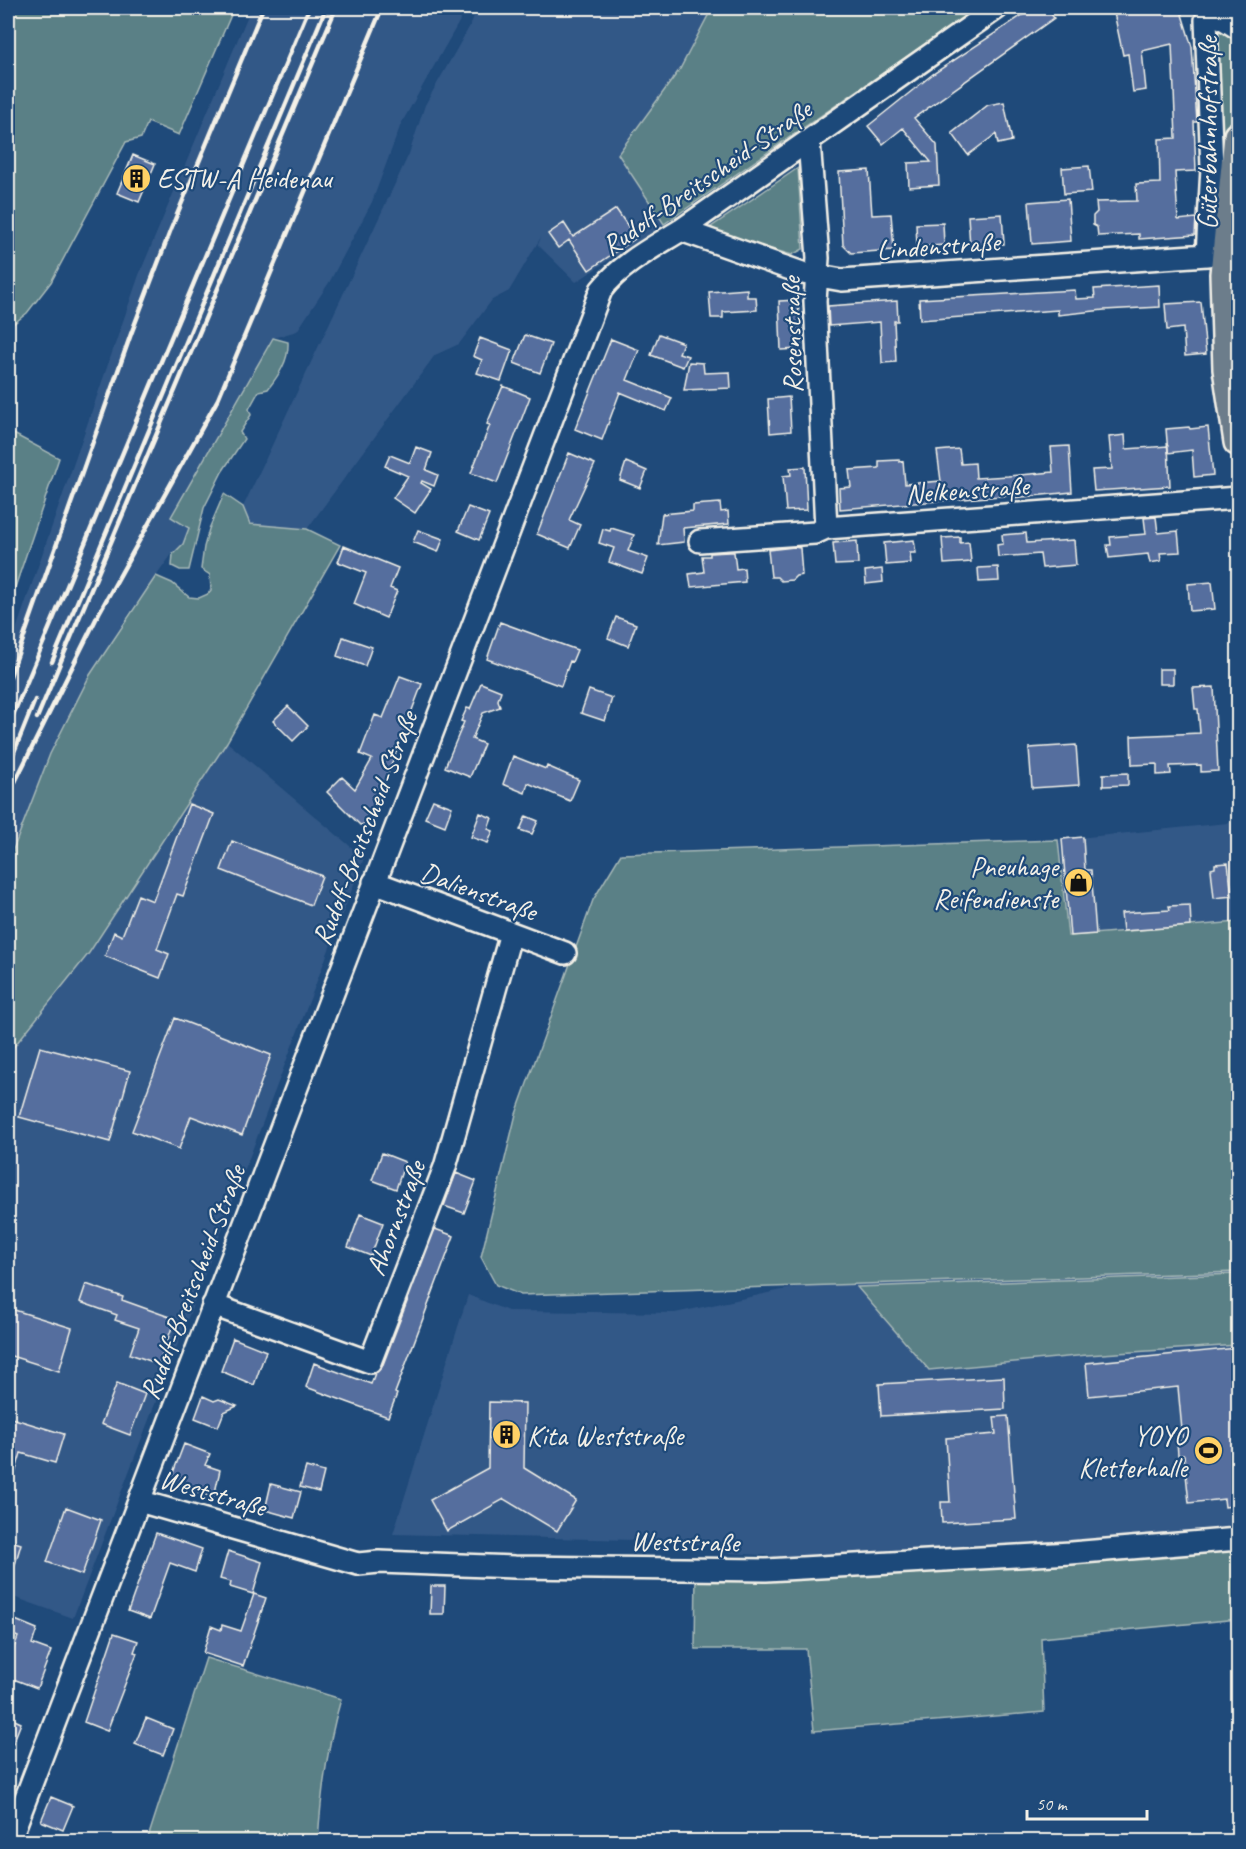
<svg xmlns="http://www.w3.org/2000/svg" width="1246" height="1849" viewBox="0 0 1246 1849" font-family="Caveat,sans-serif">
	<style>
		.built { fill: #335887 }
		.green { fill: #5a8086; stroke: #a7b8b7; stroke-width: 1.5 }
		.building { fill: #546e9e; stroke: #f4f1e8; stroke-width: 1.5 }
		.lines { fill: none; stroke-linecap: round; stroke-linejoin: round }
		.minor-casing { stroke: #f4f1e8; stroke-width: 26 }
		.major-casing { stroke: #f4f1e8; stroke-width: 32 }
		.minor { stroke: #1f4a7a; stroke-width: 21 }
		.major { stroke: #6c7d8b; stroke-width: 27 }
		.rail { stroke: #f4f1e8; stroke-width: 4.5 }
		.labels { text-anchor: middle; stroke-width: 4.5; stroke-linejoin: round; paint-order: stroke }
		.street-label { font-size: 28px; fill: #f4f1e8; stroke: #1f4a7a }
		.poi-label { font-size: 28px; fill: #f4f1e8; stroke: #1f4a7a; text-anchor: start }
	</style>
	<rect width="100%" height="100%" fill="#1f4a7a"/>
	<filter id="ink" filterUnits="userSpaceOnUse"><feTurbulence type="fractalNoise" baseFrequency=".0167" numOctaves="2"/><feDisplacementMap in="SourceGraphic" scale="12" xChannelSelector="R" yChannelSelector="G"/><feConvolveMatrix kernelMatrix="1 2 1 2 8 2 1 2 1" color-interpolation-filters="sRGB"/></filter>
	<g filter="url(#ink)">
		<path class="built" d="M 251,8 L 467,8 L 401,124 L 372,202 L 330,281 L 297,331 L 273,338 L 171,517 L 189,528 L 183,544 L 172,554 L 129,614 L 90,675 L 50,754 L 8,863 L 8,653 L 139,275 Z
			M 477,8 L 712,8 L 680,69 L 618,154 L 664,224 L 576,282 L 538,245 L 541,237 L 509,291 L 492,300 L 459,344 L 435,355 L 307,529 L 250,524 L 243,507 L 409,154 L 425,105 L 471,24 Z
			M 227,742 L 364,858 L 73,1618 L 8,1595 L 8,1053 L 89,953 Z
			M 1238,822 L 1238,922 L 1068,936 L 1058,840 Z
			M 1238,1272 L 1238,1536 L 806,1558 L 731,1553 L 705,1545 L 676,1541 L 393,1534 L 468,1295 L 508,1311 L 675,1313 L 801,1286 Z"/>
		<path class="green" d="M 8,8 L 234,8 L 179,135 L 148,122 L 141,138 L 126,142 L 51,282 L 27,313 L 8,328 Z
			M 712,8 L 977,8 L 664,224 L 618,154 L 680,69 Z
			M 1216,25 L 1238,39 L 1238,99 L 1228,144 L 1215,232 Z
			M 798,168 L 803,249 L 792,255 L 716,233 L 711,227 Z
			M 273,338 L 288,342 C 289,360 279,375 268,389 L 259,391 L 249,409 L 251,415 L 240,432 L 244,439 L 222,472 L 204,508 L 189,570 L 180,570 L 172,566 L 173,554 L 183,544 L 189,528 L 171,517 Z
			M 8,431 L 59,458 L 8,608 Z
			M 224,494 L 243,507 L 250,524 L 307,529 L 340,545 L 227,742 L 89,953 L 8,1054 L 8,863 L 50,754 L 90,675 L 156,576 L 172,583 L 189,597 L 199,598 L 208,594 L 211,590 L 210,575 L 201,569 L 204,547 L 209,529 Z
			M 1058,840 L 1068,936 L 1238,922 L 1238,1272 L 521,1295 L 496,1285 L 481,1257 L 516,1114 L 593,900 L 621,854 Z
			M 1238,1274 L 1238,1345 L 1087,1355 L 929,1370 L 857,1287 Z
			M 1238,1536 L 1238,1619 L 1041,1638 L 1044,1712 L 814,1731 L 806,1649 L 695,1649 L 696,1570 Z
			M 206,1658 L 341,1699 C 327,1746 321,1793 318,1841 L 147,1841 Z"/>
		<path class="building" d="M 1033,8 L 1047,8 L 1054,18 L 914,118 L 937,145 L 939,185 L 909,187 L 908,163 L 931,162 L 903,128 L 883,144 L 868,126 L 933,74 Z
			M 1113,8 L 1144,8 L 1145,11 L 1158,8 L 1180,8 L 1192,47 L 1197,122 L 1194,122 L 1196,171 L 1175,172 L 1178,220 L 1196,218 L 1195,235 L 1139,239 L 1139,234 L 1098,236 L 1097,227 L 1093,225 L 1093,216 L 1097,212 L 1096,202 L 1137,201 L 1136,184 L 1160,183 L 1159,139 L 1176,138 L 1172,44 L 1142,51 L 1146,90 L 1133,92 L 1128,54 L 1123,55 Z
			M 1004,102 L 1012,141 L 998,144 L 996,134 L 968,155 L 952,133 L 988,105 Z
			M 133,155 L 155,164 L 139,202 L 117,193 Z
			M 1089,166 L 1092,192 L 1064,194 L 1062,168 Z
			M 869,170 L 872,215 L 891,214 L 894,250 L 851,253 L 843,245 L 839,172 Z
			M 1068,199 L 1071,241 L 1032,244 L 1029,202 Z
			M 616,209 L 636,238 L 589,270 L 569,240 L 558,248 L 548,234 L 564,223 L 573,237 Z
			M 1002,214 L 1004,244 L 970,246 L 968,216 Z
			M 943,223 L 944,245 L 917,247 L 916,224 Z
			M 1159,285 L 1160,307 L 1104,310 L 1058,315 L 1058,310 L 920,320 L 919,299 L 1075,290 L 1076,299 L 1095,298 L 1094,289 Z
			M 747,289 L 747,297 L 756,297 L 757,310 L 723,312 L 723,318 L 711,318 L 709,292 Z
			M 798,300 L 801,349 L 781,350 L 779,301 Z
			M 897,301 L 898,321 L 894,321 L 896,362 L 882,363 L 880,322 L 829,326 L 828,306 Z
			M 1201,302 L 1206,354 L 1185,356 L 1183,328 L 1167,330 L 1165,304 Z
			M 659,334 L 683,343 L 679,353 L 688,356 L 683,367 L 651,355 Z
			M 525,335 L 551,344 L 540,373 L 514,363 Z
			M 480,338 L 512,350 L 501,381 L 477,373 L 482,360 L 473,356 Z
			M 611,339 L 639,350 L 627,380 L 672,398 L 666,411 L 620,392 L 602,440 L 575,429 Z
			M 689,362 L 703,363 L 704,373 L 730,372 L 731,388 L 684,390 Z
			M 503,386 L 530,397 L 497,483 L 471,473 L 490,425 L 487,424 Z
			M 789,397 L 791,431 L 770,433 L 768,399 Z
			M 1189,427 L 1190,429 L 1208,427 L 1213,475 L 1194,477 L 1192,450 L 1168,453 L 1166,429 Z
			M 1125,435 L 1126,449 L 1168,446 L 1170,486 L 1094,491 L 1092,470 L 1112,469 L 1109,437 Z
			M 1069,446 L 1072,492 L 1013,498 L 1013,495 L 840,509 L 839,488 L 851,487 L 849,470 L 879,468 L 879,461 L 899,460 L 899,462 L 903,461 L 905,484 L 941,481 L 937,451 L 959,449 L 961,464 L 975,463 L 976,478 L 1008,476 L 1053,472 L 1051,447 Z
			M 416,447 L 432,453 L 426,470 L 438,475 L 434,486 L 422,481 L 421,483 L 431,489 L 415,513 L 393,498 L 408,476 L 385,466 L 390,455 L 410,463 Z
			M 569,453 L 595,464 L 569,520 L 580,525 L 570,548 L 537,534 Z
			M 626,462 L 647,471 L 640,488 L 620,480 Z
			M 805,467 L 807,510 L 786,511 L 783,476 L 791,475 L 790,468 Z
			M 720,503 L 721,512 L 728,511 L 729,524 L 683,528 L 684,542 L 658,545 L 662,514 L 693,511 L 693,505 Z
			M 468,507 L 489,515 L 479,540 L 458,531 Z
			M 1156,517 L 1158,533 L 1178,531 L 1180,552 L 1160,553 L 1161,561 L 1150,563 L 1148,554 L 1109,558 L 1107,545 L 1111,545 L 1110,537 L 1146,534 L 1144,518 Z
			M 611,528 L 634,535 L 628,551 L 648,558 L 642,574 L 609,562 L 614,548 L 599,543 L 603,529 L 610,531 Z
			M 418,530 L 443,539 L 438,552 L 413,542 Z
			M 1026,533 L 1027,543 L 1074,540 L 1076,565 L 1042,568 L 1040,554 L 998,557 L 997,545 L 1003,544 L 1002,535 Z
			M 960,537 L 960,543 L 969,542 L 971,562 L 944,564 L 942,538 Z
			M 914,540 L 916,553 L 910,553 L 911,563 L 886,565 L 884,543 Z
			M 857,541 L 858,564 L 835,565 L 833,543 Z
			M 344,546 L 398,568 L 390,588 L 397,591 L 386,618 L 354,604 L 366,573 L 338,562 Z
			M 794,547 L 800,548 L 802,575 L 796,576 L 792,580 L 781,581 L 777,577 L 771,577 L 768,550 Z
			M 729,552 L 734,552 L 736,569 L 744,568 L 745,582 L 691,587 L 689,574 L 704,572 L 702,556 L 710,556 L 710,553 Z
			M 998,567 L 999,581 L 979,582 L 978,568 Z
			M 882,569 L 883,582 L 866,584 L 865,571 Z
			M 1212,582 L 1215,609 L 1190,611 L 1188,584 Z
			M 616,617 L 636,624 L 628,646 L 608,638 Z
			M 500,622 L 577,650 L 572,662 L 570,661 L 561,686 L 487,659 Z
			M 343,637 L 372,647 L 365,666 L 337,656 Z
			M 1159,669 L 1173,669 L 1173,684 L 1159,684 Z
			M 400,676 L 422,684 L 369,823 L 360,825 L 327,792 L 342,777 L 355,789 L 372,759 L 360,754 L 375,715 L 383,718 Z
			M 481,683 L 501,691 L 498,700 L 500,707 L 483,713 L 472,739 L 484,744 L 470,777 L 445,767 L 464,722 L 461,721 L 467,708 L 470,709 Z
			M 1214,687 L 1218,771 L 1201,772 L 1201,765 L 1170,766 L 1171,774 L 1157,775 L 1157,764 L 1132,765 L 1131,736 L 1200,733 L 1198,709 L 1195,709 L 1193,688 Z
			M 589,690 L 612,698 L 605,721 L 581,713 Z
			M 288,706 L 308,726 L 293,741 L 273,721 Z
			M 1076,745 L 1079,785 L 1032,788 L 1029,748 Z
			M 513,756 L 546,769 L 547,766 L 579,780 L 570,801 L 528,783 L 525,793 L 503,784 Z
			M 1128,773 L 1128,785 L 1103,786 L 1103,774 Z
			M 433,800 L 452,807 L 445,826 L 425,818 Z
			M 189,804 L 214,814 L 183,896 L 177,894 L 157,949 L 169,954 L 160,978 L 105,956 L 114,932 L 122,936 L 138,895 L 153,901 Z
			M 480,813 L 492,818 L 488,829 L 493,831 L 488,843 L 471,837 Z
			M 526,816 L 538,821 L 532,834 L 520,830 Z
			M 1083,837 L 1085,870 L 1091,870 L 1096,934 L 1070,936 L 1062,839 Z
			M 232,841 L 322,876 L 311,905 L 221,870 Z
			M 1228,863 L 1232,896 L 1214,898 L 1211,869 L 1215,868 L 1215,864 Z
			M 1190,905 L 1191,926 L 1123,931 L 1121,913 L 1170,910 L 1169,906 Z
			M 175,1018 L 271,1055 L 242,1135 L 191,1116 L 179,1149 L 132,1131 Z
			M 40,1047 L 130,1071 L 110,1142 L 19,1117 Z
			M 382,1153 L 405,1162 L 396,1189 L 372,1180 Z
			M 456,1173 L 476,1181 L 464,1213 L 444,1206 Z
			M 360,1214 L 383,1223 L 371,1256 L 348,1247 Z
			M 435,1229 L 454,1236 L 395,1393 L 397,1394 L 388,1417 L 306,1387 L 314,1363 L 371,1384 L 375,1373 L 382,1367 Z
			M 86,1284 L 123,1297 L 122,1300 L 175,1319 L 159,1364 L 130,1354 L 139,1328 L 115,1320 L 117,1315 L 80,1302 Z
			M 8,1308 L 72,1328 L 59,1371 L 8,1355 Z
			M 233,1338 L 266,1351 L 254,1385 L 221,1371 Z
			M 1237,1348 L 1239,1505 L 1225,1507 L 1224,1499 L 1189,1503 L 1184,1455 L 1178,1455 L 1177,1441 L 1183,1441 L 1178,1387 L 1089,1396 L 1086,1363 Z
			M 1004,1377 L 1005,1409 L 881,1416 L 879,1384 Z
			M 117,1383 L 145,1394 L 130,1435 L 101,1424 Z
			M 203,1396 L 214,1401 L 219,1399 L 237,1406 L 224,1412 L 218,1427 L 195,1418 Z
			M 489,1402 L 525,1403 L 524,1468 L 576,1500 L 557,1531 L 504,1499 L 447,1531 L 430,1500 L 488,1468 Z
			M 1008,1416 L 1016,1519 L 942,1523 L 941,1502 L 950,1502 L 946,1438 L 996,1434 L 994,1417 Z
			M 8,1417 L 64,1434 L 55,1463 L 21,1453 L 11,1487 L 8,1487 Z
			M 184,1444 L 210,1454 L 205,1465 L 220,1470 L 214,1497 L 175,1486 L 171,1478 Z
			M 306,1467 L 324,1472 L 319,1492 L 300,1487 Z
			M 271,1484 L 301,1492 L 294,1518 L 265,1510 Z
			M 66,1507 L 101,1520 L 82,1575 L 47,1562 Z
			M 156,1533 L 202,1549 L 195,1572 L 170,1563 L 150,1619 L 128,1611 Z
			M 8,1540 L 21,1544 L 11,1578 L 8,1578 Z
			M 228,1551 L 262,1562 L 253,1594 L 230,1587 L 231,1582 L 220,1579 Z
			M 431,1586 L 445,1586 L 444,1614 L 430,1614 Z
			M 254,1594 L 266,1598 L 243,1666 L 203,1653 L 211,1626 L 221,1630 L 222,1625 L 241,1631 Z
			M 8,1617 L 37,1629 L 32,1644 L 51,1651 L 37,1688 L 8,1677 L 8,1663 L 18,1637 L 8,1633 Z
			M 114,1633 L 138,1641 L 134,1652 L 137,1653 L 107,1731 L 84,1722 Z
			M 8,1717 L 21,1723 L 8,1756 Z
			M 146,1718 L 173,1729 L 163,1755 L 135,1744 Z
			M 51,1797 L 73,1806 L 63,1830 L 41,1821 Z"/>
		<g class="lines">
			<defs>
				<path id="minor" d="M 1206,8 L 1238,28
					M 809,141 L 818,258 L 815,301 L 826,528
					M 681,230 L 802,273 L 842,280 L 1207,255 L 1212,168 L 1206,20 L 1210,12
					M 700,541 L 815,533 L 826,528 L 1238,498
					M 374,882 L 565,953
					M 213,1305 L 370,1362 L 445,1167 L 511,933
					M 139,1501 L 358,1564 L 379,1562 L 515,1567 L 766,1570 L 1071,1553 L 1238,1539
					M 9,1842 L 601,290 C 621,264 654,247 681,230 L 997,8"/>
				<path id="major" d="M 1238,442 L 1227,369 L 1224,274 L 1238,136"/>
			</defs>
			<use href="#minor" class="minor-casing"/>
			<use href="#major" class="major-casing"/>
			<use href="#minor" class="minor"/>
			<use href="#major" class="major"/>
			<path class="rail" d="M 52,662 L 326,8
				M 8,682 L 131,334 L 171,229 L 263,8
				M 37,718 L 336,8
				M 8,727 L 309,8
				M 8,767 L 35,700
				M 8,796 L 99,613 L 218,399 L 382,8"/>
		</g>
	</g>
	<defs>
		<symbol id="building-disc" viewBox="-11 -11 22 22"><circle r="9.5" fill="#ffd166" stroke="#1f4a7a"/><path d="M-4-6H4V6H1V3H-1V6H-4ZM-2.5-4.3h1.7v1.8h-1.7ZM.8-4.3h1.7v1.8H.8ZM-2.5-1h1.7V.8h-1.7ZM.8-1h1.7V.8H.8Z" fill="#111"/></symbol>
		<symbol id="shop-disc" viewBox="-11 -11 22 22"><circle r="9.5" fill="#ffd166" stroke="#1f4a7a"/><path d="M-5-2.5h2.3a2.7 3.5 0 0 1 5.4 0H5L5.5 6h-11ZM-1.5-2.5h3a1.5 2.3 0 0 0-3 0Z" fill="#111"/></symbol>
		<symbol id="stadium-disc" viewBox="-11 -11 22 22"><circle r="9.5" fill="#ffd166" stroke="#1f4a7a"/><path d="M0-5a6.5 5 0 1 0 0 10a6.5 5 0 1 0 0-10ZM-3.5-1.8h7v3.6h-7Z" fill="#111"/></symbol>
	</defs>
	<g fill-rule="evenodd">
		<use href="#building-disc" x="120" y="162" width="33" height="33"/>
		<use href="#shop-disc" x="1062" y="866" width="33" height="33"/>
		<use href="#building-disc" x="490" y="1418" width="33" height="33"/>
		<use href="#stadium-disc" x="1192" y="1434" width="33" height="33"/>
	</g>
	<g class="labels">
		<g class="street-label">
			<text transform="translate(1207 133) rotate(-90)" y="10">Güterbahnhofstraße</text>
			<text transform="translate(706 177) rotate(-35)" y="10">Rudolf-Breitscheid-Straße</text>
			<text transform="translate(938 245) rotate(-4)" y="10">Lindenstraße</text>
			<text transform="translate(791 335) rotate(-91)" y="10">Rosenstraße</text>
			<text transform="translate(967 489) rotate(-4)" y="10">Nelkenstraße</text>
			<text transform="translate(364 828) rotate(-69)" y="10">Rudolf-Breitscheid-Straße</text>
			<text transform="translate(479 891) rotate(20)" y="10">Dalienstraße</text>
			<text transform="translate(395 1218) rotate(-69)" y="10">Ahornstraße</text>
			<text transform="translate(192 1282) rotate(-69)" y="10">Rudolf-Breitscheid-Straße</text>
			<text transform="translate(213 1492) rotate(16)" y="10">Weststraße</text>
			<text transform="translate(685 1541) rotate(1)" y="10">Weststraße</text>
		</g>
		<g class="poi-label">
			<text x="157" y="188">ESTW-A Heidenau</text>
			<text x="1058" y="876" text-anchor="end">Pneuhage<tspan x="1058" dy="32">Reifendienste</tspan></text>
			<text x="527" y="1445">Kita Weststraße</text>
			<text x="1187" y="1445" text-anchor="end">YOYO<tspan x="1187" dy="32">Kletterhalle</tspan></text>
		</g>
	</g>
	<rect width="1246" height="1849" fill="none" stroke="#1f4a7a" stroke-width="30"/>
	<rect x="15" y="15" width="1216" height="1819" fill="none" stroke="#f4f1e8" stroke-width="2" filter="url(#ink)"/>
	<path d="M1027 1810v9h120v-9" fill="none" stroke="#f4f1e8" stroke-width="3"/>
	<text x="1036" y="1810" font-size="18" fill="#f4f1e8" stroke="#1f4a7a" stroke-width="4.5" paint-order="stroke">50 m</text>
</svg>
